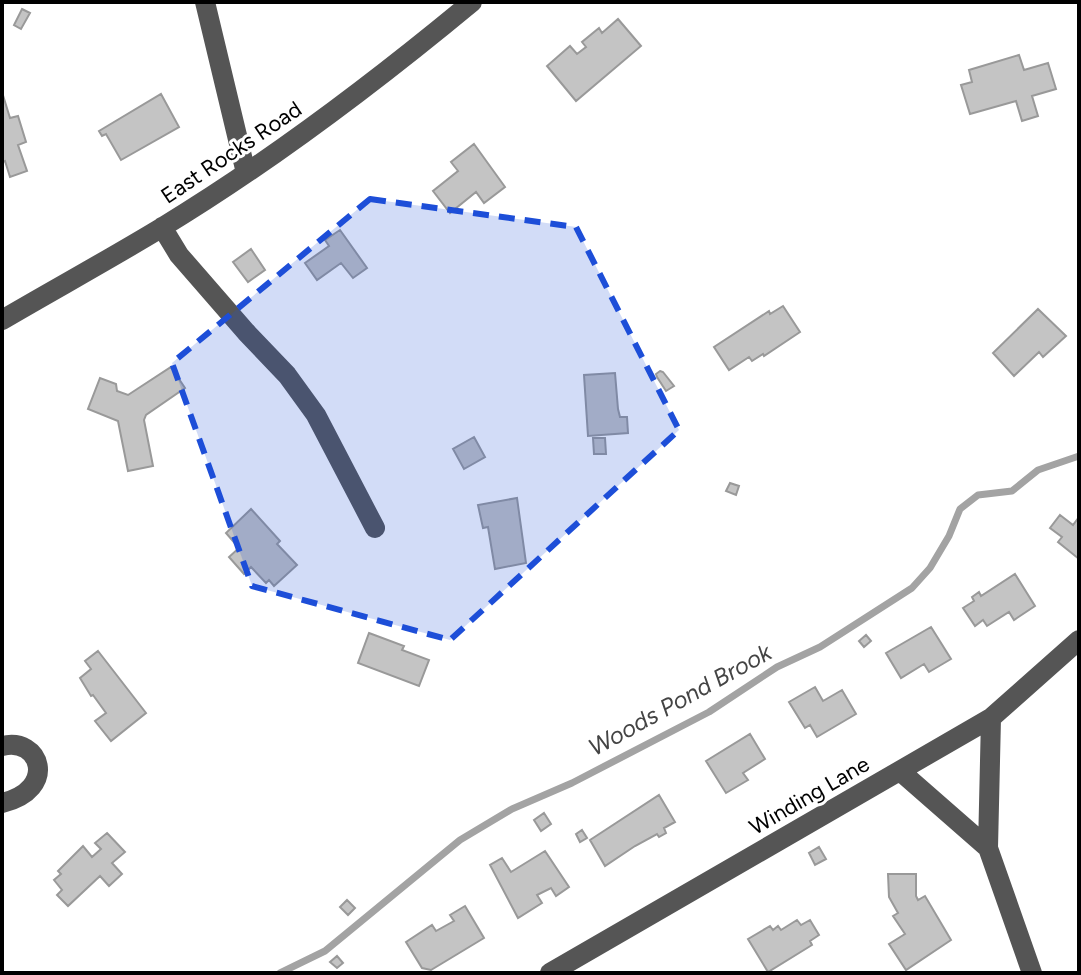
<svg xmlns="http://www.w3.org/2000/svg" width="1081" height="975" viewBox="0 0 1081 975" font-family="Figtree,sans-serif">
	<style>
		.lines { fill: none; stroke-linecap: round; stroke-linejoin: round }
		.stream { stroke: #a3a3a3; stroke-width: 7 }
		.building { fill: #c4c4c4; stroke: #999; stroke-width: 2 }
		.minor { stroke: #555; stroke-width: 20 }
		.marked { fill: #1d4ed8; fill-opacity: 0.2; stroke: #1d4ed8; stroke-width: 6; stroke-dasharray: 16 10; stroke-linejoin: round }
		.labels { text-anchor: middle; stroke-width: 6; stroke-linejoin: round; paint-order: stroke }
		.street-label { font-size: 22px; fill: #000; stroke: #fff }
		.water-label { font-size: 24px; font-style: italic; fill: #444; stroke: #fff }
	</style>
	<rect width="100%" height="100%" fill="#fff"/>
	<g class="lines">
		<path class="stream" d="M 280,973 L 325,951 L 460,840 L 512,809 L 572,783 L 709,712 L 777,667 L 820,647 L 912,588 L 930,568 L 949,536 L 960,509 L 978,495 L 1012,491 L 1038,470 L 1079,456"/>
	</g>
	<path class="building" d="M 22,9 L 30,13 L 21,29 L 14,25 Z
		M 618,19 L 641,46 L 576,101 L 547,66 L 570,46 L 577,54 L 586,47 L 582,42 L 599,28 L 602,33 Z
		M 1019,55 L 1024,70 L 1048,63 L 1056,89 L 1032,96 L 1038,116 L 1022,121 L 1016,101 L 970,114 L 961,85 L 972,82 L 969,70 Z
		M 2,92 L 10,118 L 18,116 L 26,142 L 18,145 L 27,171 L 10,177 L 5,161 L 2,162 Z
		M 161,94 L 179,127 L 121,160 L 106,134 L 102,136 L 99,131 Z
		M 474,144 L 505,187 L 484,203 L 476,192 L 450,213 L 433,191 L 458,171 L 451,162 Z
		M 340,230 L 367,268 L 353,278 L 341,263 L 317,280 L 305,263 L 329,246 L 325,240 Z
		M 251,249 L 265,270 L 248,282 L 233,262 Z
		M 783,306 L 800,332 L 764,356 L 763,354 L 752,361 L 749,357 L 729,370 L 714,347 L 769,311 L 770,314 Z
		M 1038,309 L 1066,336 L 1043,357 L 1039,352 L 1014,376 L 993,353 Z
		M 171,367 L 185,388 L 146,415 L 144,420 L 153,466 L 128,471 L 118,421 L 88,409 L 100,378 L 116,384 L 117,391 L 128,395 Z
		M 660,371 L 663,372 L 674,386 L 666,391 L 657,377 L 656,374 Z
		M 615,373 L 618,409 L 620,417 L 627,417 L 628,433 L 588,436 L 584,375 Z
		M 474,437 L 485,457 L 464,469 L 453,449 Z
		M 593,438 L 605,438 L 606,454 L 594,454 Z
		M 730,483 L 739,486 L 736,495 L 726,491 Z
		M 517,498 L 526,563 L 495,569 L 488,527 L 483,528 L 478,505 Z
		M 251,509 L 280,541 L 277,544 L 297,565 L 274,586 L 269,580 L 266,583 L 251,567 L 244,574 L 229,557 L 239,548 L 226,533 Z
		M 1060,515 L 1073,525 L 1079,517 L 1079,559 L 1058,542 L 1062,537 L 1050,528 Z
		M 1015,574 L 1035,606 L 1014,620 L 1009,612 L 987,626 L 983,620 L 975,626 L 963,608 L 974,601 L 972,597 L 979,592 L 981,596 Z
		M 931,627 L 951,659 L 929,672 L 924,664 L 901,678 L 886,653 Z
		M 369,633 L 404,646 L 402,650 L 429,660 L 419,686 L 358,663 Z
		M 866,635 L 871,641 L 864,647 L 859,641 Z
		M 98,651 L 146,713 L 111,741 L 95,721 L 106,713 L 93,695 L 91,696 L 80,678 L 91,669 L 85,661 Z
		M 815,687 L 823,701 L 842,690 L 856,714 L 817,737 L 810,725 L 805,728 L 789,702 Z
		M 750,734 L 765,759 L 743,773 L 748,780 L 726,793 L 706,761 Z
		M 659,795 L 675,822 L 664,828 L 666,833 L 659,837 L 657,834 L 635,846 L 605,866 L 590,840 Z
		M 544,813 L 551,824 L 541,831 L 534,820 Z
		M 582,830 L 587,838 L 580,842 L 576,834 Z
		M 107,833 L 125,852 L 112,863 L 122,874 L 109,886 L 100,876 L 68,906 L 57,895 L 62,890 L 54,880 L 61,874 L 58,871 L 83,846 L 92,857 L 101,849 L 95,843 Z
		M 819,847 L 826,859 L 815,865 L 809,853 Z
		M 545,851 L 569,887 L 556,896 L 551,888 L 537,895 L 542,903 L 518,918 L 490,865 L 502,858 L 511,872 Z
		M 888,874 L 916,874 L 916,896 L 918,900 L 925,896 L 951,940 L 906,970 L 889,944 L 905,934 L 893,916 L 898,913 L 889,897 Z
		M 347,900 L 355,908 L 348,915 L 340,907 Z
		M 465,906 L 484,938 L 431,970 L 422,968 L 406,942 L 432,925 L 436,931 L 454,921 L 450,915 Z
		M 797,920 L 801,925 L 810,920 L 819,935 L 810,941 L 812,945 L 768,972 L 748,939 L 770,926 L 773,930 L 778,926 L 781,930 Z
		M 337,956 L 343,963 L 337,968 L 330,962 Z"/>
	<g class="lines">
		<path class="minor" d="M 205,2 L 246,173
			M 162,227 L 179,255 L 246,332 L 287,375 L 316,415 L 375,528
			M 2,320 C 55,289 108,260 161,228 C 270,162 373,84 472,2
			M 991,718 L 988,848 L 1032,973
			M 2,746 C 40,736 59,789 2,803
			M 900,771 L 988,848
			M 550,973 L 991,718 L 1079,640"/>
	</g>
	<path class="marked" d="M 370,199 L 576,227 L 679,430 L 450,640 L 252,586 L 172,363 Z"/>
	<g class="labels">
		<g class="street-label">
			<text transform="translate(231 152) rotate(-34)" y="8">East Rocks Road</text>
			<text transform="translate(809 795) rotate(-30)" y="8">Winding Lane</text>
		</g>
		<g class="water-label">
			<text transform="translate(680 700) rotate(-29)" y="8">Woods Pond Brook</text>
		</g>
	</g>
	<rect width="1081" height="975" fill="none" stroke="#000000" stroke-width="8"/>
</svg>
